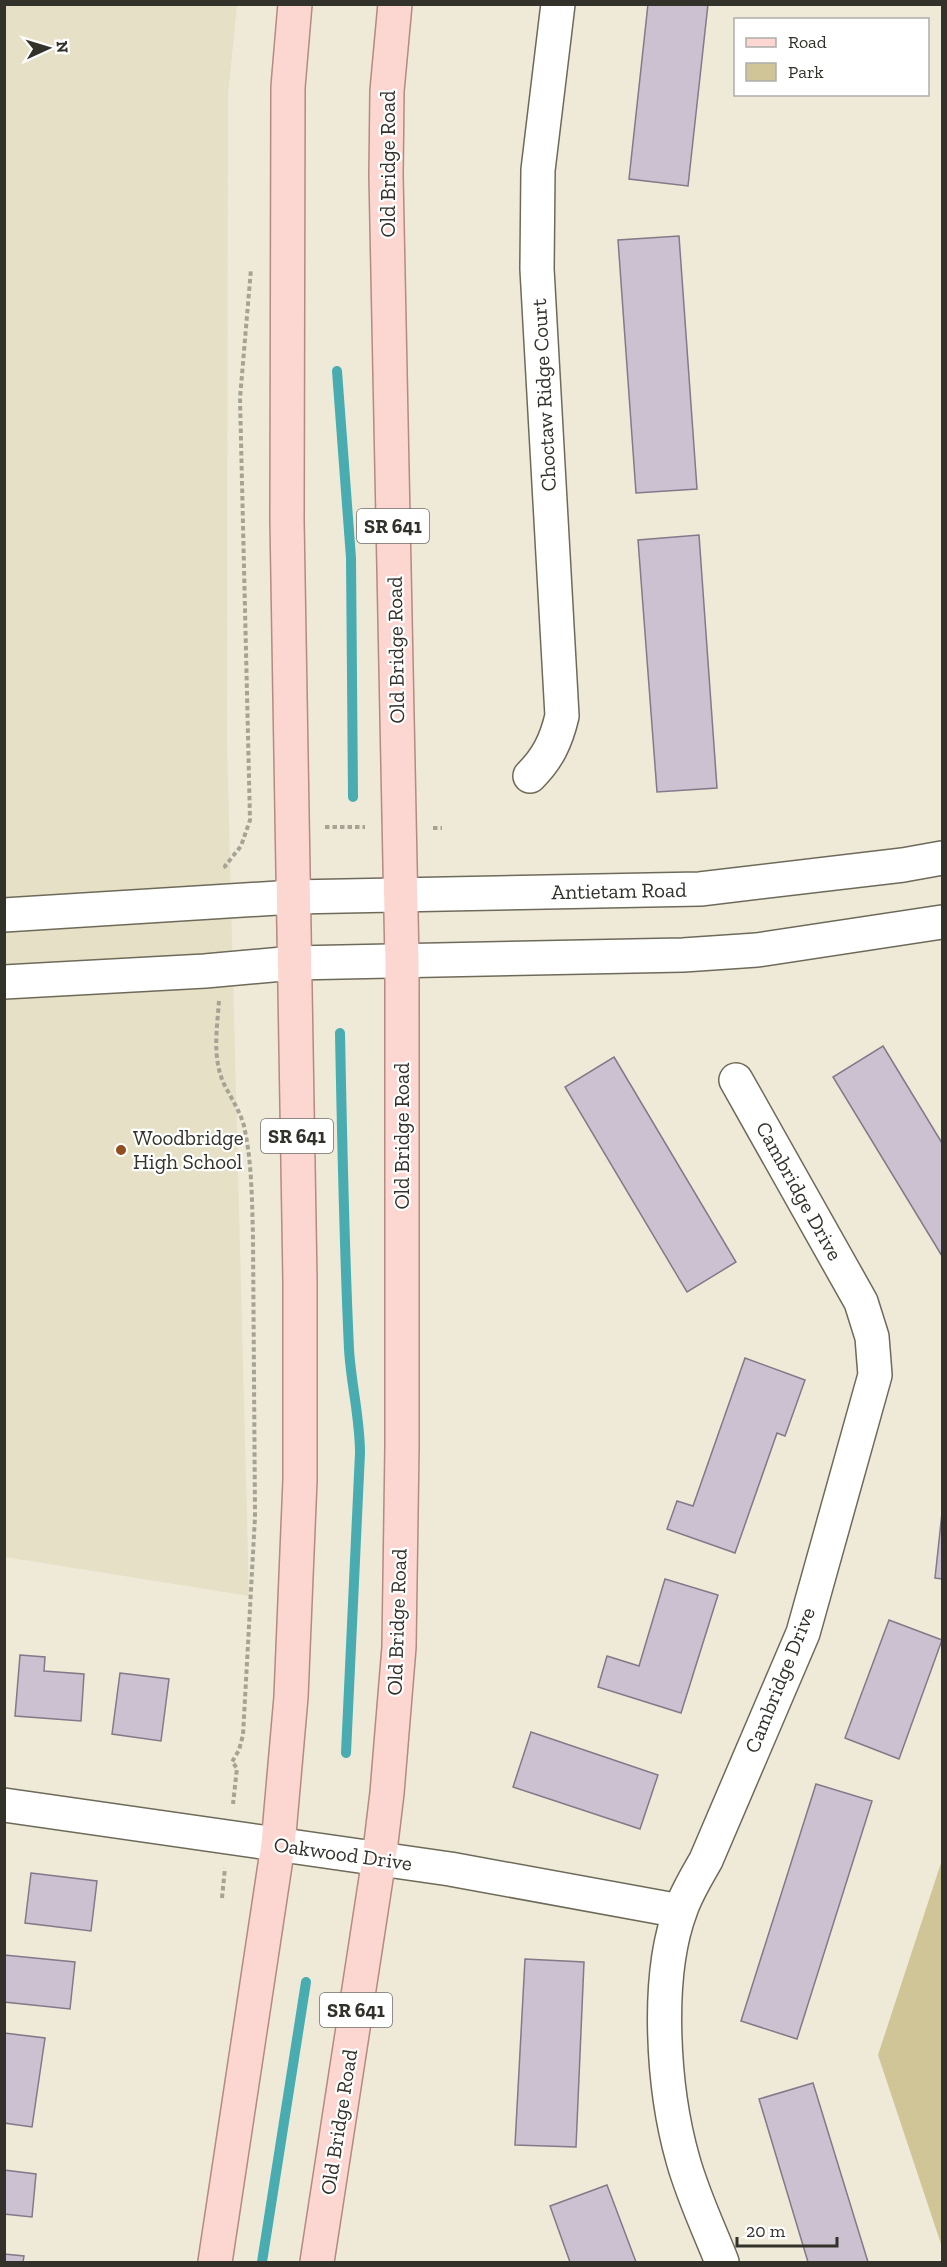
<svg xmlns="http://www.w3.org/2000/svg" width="947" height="2267" viewBox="0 0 947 2267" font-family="'Zilla Slab',serif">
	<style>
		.built { fill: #e6e0c6 }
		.green { fill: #d0c597 }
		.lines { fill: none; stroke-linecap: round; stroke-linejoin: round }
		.stream { stroke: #49acb0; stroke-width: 10 }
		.building { fill: #ccc1d1; stroke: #837988; stroke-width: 1.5 }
		.minor-casing { stroke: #6e6a5a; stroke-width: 36 }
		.major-casing { stroke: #b48a81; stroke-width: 36 }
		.path { stroke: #a6a395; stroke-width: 4; stroke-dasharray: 4.5 3; stroke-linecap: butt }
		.minor { stroke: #fff; stroke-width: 33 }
		.major { stroke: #fcd6d0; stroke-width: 33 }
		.poi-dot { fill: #914d20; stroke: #fff; stroke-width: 2 }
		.labels { text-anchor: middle; stroke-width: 4.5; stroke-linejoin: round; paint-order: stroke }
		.shield { fill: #fff; stroke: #706f6a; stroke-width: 1.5 }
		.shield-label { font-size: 20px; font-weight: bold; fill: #32312a }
		.street-label { font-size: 21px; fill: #32312a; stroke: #fff }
		.poi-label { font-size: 21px; fill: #32312a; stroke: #fff; text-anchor: start }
	</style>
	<rect width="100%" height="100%" fill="#efead8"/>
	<path class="built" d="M 4,5 L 237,5 L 228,95 L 227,743 L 249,1596 L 5,1557 Z"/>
	<path class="green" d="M 942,1860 L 942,2247 L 878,2055 Z"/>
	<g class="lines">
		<path class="stream" d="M 337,371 L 351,558 L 353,797
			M 340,1033 C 342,1138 344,1243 349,1349 C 351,1384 360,1418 360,1453 L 346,1753
			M 262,2262 L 306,1982"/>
	</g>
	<path class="building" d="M 648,4 L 708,4 L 688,186 L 629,179 Z
		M 679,236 L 697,489 L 636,493 L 618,240 Z
		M 699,535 L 717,788 L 657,792 L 638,540 Z
		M 883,1046 L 942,1143 L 942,1256 L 833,1077 Z
		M 614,1057 L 736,1262 L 687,1292 L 565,1087 Z
		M 745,1358 L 805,1380 L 785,1436 L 777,1433 L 735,1553 L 667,1529 L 677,1501 L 693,1506 Z
		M 942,1513 L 942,1579 L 935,1578 Z
		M 665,1579 L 718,1595 L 681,1713 L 598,1687 L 607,1656 L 639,1666 Z
		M 889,1620 L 942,1640 L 899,1759 L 845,1738 Z
		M 20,1655 L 45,1657 L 44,1671 L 84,1674 L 81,1721 L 15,1716 Z
		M 120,1673 L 169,1679 L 161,1741 L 112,1734 Z
		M 531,1732 L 658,1775 L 640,1829 L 513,1787 Z
		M 816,1784 L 872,1801 L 797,2039 L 741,2021 Z
		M 31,1873 L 97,1881 L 91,1931 L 25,1923 Z
		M 4,1955 L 75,1962 L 70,2009 L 4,2002 Z
		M 525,1959 L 584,1962 L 576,2147 L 515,2145 Z
		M 4,2033 L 45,2038 L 32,2127 L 4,2123 Z
		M 813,2083 L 868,2262 L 808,2262 L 759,2099 Z
		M 4,2170 L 36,2174 L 32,2217 L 4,2214 Z
		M 607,2185 L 636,2262 L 570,2262 L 550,2206 Z
		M 4,2254 L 24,2256 L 23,2262 L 4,2262 Z"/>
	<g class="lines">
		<defs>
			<path id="minor" d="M 530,776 C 548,758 556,741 562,716 L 537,269 L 538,170 L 558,4
				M 4,915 L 293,897 L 700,889 L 903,865 L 942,858
				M 4,982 L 205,971 L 294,963 L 683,955 L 757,950 L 942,922
				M 4,1805 L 450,1869 L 680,1911
				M 722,2262 C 709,2229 693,2196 683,2160 C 663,2090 655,1977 681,1909 C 687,1892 697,1876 706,1860 L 803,1633 L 875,1375 L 872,1337 L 861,1302 L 736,1080"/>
			<path id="major" d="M 215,2262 L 278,1845 L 291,1697 L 300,1480 L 300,1281 L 287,520 L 288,87 L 295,4
				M 317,2262 L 379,1859 L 387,1793 L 399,1647 L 402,1447 L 402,962 L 386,175 L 387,91 L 395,4"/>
		</defs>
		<use href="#minor" class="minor-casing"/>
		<use href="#major" class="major-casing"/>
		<path class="path" d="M 325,827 L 365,827
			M 433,828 L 442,828
			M 226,868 L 225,866 L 241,846 L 250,820 L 240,398 L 251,269
			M 219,1001 C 217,1029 212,1058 224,1084 C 231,1098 240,1111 244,1126 C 252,1162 252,1201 253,1238 L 255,1517 L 243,1735 L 239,1750 L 232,1762 L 237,1768 L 233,1804
			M 222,1898 L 225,1868"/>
		<use href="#minor" class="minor"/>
		<use href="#major" class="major"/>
	</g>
	<circle class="poi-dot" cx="121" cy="1150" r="6"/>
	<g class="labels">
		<g class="shield">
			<rect x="357" y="509" width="72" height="34" rx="4.5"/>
			<rect x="261" y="1119" width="72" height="34" rx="4.5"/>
			<rect x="320" y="1993" width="72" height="34" rx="4.5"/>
		</g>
		<g class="shield-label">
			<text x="393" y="533">SR 641</text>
			<text x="297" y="1143">SR 641</text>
			<text x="356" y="2017">SR 641</text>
		</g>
		<g class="street-label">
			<text transform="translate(388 164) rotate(-90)" y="7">Old Bridge Road</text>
			<text transform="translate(544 395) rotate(-93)" y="7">Choctaw Ridge Court</text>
			<text transform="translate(396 650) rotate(-91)" y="7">Old Bridge Road</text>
			<text transform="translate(619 891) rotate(-1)" y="7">Antietam Road</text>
			<text transform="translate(402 1136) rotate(-90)" y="7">Old Bridge Road</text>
			<text transform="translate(799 1191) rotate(61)" y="7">Cambridge Drive</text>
			<text transform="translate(397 1622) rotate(-88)" y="7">Old Bridge Road</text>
			<text transform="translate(780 1680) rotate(-68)" y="7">Cambridge Drive</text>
			<text transform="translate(343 1854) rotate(8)" y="7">Oakwood Drive</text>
			<text transform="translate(339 2122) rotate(-81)" y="7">Old Bridge Road</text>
		</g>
		<g class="poi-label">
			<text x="133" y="1145">Woodbridge<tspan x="133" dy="24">High School</tspan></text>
		</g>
	</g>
	<rect width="947" height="2267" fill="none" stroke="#32312a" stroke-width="12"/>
	<rect x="734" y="18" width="195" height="78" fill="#ffffff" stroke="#adadaa" stroke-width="1.5"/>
	<rect x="746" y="38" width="30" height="9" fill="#fcd6d0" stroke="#adadaa" stroke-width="1.5"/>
	<text x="788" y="48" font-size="18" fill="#32312a">Road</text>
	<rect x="746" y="63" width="30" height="18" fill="#d0c597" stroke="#adadaa" stroke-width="1.5"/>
	<text x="788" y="78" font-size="18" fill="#32312a">Park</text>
	<g transform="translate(48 48) rotate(86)" stroke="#ffffff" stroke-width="4.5" paint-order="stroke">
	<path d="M0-4.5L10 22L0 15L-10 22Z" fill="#32312a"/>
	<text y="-9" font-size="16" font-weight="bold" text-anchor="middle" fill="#32312a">N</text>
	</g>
	<path d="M737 2237v9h100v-9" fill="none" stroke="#32312a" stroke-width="3"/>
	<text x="746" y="2237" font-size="18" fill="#32312a" stroke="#ffffff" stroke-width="4.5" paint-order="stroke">20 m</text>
</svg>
